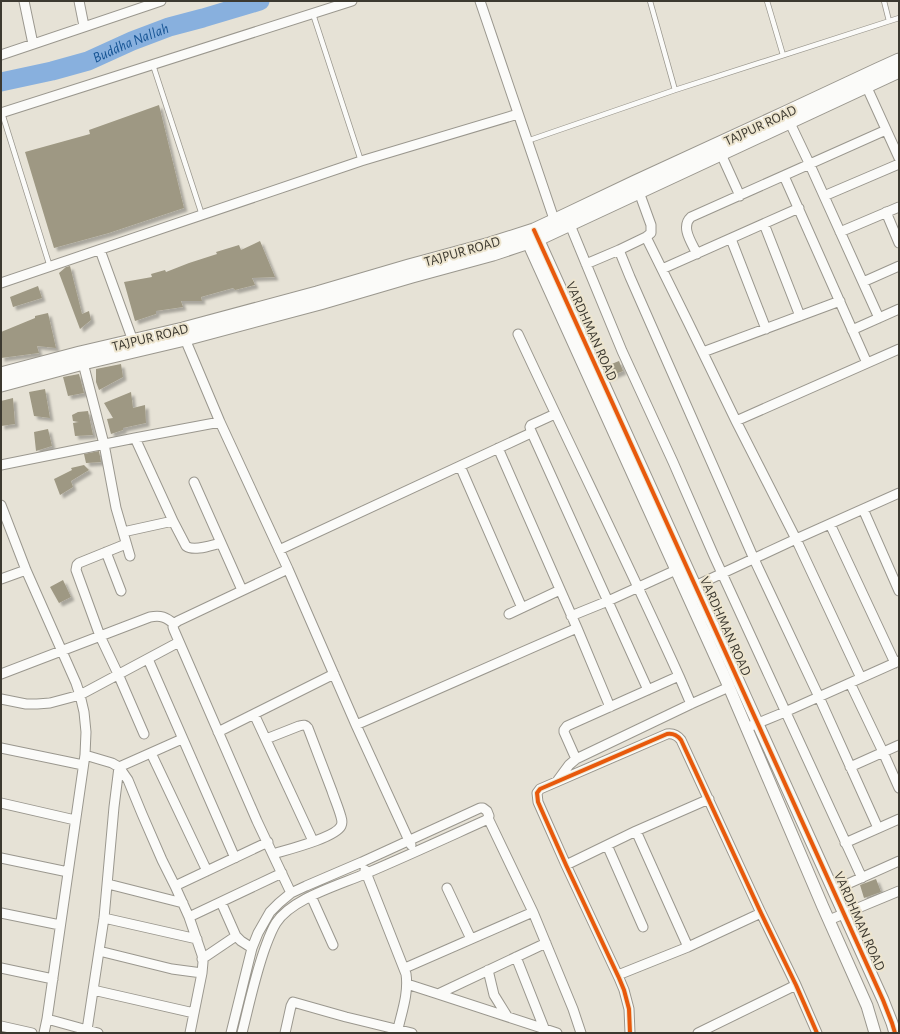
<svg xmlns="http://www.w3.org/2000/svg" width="900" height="1034" viewBox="0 0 900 1034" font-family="'Alegreya Sans',sans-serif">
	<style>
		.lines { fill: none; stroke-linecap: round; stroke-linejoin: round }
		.river { stroke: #88b0de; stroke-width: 19 }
		.building { fill: #9e9883; filter: url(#shadow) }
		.service-casing { stroke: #9a978e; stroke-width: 6 }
		.minor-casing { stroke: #9a978e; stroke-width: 11 }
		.tertiary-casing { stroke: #9a978e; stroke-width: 13 }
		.secondary-casing { stroke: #9a978e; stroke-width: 15 }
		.service { stroke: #fbfbf9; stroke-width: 4.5 }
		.minor { stroke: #fbfbf9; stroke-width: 9 }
		.tertiary { stroke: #fbfbf9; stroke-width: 11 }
		.secondary { stroke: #fbfbf9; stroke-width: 13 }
		.cycleway-casing { stroke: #ede5cf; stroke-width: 6 }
		.cycleway { stroke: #e8590c; stroke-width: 4 }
		.labels { text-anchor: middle; stroke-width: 4; stroke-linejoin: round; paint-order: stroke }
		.street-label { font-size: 14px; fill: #3c3930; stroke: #ede5cf }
		.water-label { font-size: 15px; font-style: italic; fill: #165494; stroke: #ede5cf }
	</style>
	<defs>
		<filter id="shadow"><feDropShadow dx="3.5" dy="3.5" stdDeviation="1" flood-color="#0004"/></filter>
	</defs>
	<rect width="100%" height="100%" fill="#e6e2d6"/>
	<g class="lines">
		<path class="river" id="s1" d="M 1,82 L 52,71 L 88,61 L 132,41 L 169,27 L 203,18 L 260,1"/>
	</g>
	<path class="building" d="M 159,105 L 184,208 L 109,233 L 54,248 L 25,152 L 90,134 L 89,130 Z
		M 260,241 L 275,277 L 252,278 L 255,285 L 235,290 L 233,288 L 201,297 L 202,301 L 181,301 L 183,307 L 156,311 L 156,314 L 135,321 L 124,282 L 152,277 L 151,274 L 165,270 L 166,272 L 189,263 L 217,254 L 216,252 L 239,245 L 241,250 Z
		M 70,266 L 82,314 L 89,311 L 91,320 L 80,329 L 59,273 L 66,267 Z
		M 38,286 L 42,298 L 13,307 L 10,297 Z
		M 48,313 L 56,348 L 37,346 L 39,353 L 1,358 L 1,332 L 35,318 L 35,316 Z
		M 619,361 L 623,371 L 608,377 L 604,367 Z
		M 121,364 L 123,377 L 99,390 L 96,382 L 96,369 Z
		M 79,374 L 84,393 L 68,396 L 63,377 Z
		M 45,389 L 50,418 L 34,416 L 29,392 Z
		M 131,392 L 133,408 L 145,405 L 146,423 L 123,428 L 123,430 L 111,434 L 107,419 L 113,418 L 104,403 Z
		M 13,398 L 15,424 L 1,426 L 1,401 Z
		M 88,411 L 93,435 L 75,436 L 73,423 L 79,422 L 73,421 L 72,415 L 78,412 Z
		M 48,429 L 52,446 L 36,451 L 34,432 Z
		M 99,451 L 101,462 L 86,463 L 84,454 Z
		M 84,465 L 89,470 L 71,481 L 73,487 L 60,495 L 54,479 L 72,470 L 71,468 Z
		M 63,580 L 71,597 L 59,603 L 50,587 Z
		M 876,879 L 881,892 L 864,898 L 860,885 Z"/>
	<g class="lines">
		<defs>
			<path id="service" d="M 650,1 L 675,90
				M 767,1 L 783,55
				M 884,1 L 889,21
				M 313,14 L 361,161
				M 153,65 L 202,215
				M 2,113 L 50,267
				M 527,141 L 675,90 L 899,18"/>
			<path id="minor" d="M 24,1 L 33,44
				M 79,1 L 84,26
				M 480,1 L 556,225
				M 1,55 L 161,1
				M 864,81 L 899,158
				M 1,113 L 352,1
				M 790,123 L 810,165 L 879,318
				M 721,154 L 740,196
				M 784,176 L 867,363
				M 824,196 L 899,164
				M 886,212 L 899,243
				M 568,220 L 622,351 L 673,462 L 714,556 L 862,878
				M 764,224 L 800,316
				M 840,232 L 899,207
				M 646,237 L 688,322 L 736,421 L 796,539 L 861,678
				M 731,239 L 766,329
				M 100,250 L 133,341
				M 619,250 L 630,277 L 754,559 L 819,697 L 878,828
				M 697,254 C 692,243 680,227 691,217 L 886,130
				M 586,264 L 619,250 L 646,237 L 651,233 L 651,225 L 639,192
				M 662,269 L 799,208
				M 863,282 L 899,266
				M 1,283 L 361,161 L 518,114
				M 852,330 L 899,309
				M 518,334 C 571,448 627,561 679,676 L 567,726 L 564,730 L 564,732 L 576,759
				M 185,339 L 220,422 L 288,569 L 356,725 L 411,845
				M 703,352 L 840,301
				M 83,363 L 104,444 L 116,508 L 130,556
				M 555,414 L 531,425 L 530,427 L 531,431 L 648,690
				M 736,421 L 899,349
				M 135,438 L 173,521 L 186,546 C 194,552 212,545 221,543
				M 498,448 L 577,628 L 610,707
				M 1,465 L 135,438 L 220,422
				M 460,466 L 522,608
				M 194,482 L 242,590
				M 1,505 L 26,570 L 76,683 L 80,695 L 84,712 L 86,732 L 85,755 L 47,1019 L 44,1033
				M 863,509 L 899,591
				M 830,524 L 895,663
				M 123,532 L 173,521
				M 126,544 L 79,563 L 77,565 L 76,570 L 100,636 L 118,674 L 144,734
				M 279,550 L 531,433
				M 106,552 L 121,591
				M 288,569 L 178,621 L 174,624 L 173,627 L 174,630 L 257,821 L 291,893
				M 1,579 L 26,570
				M 695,586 L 796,539 L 899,493
				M 509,614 L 560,590
				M 571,616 L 608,601 L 676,570
				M 148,659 L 235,858
				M 1,674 L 150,617 C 161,615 166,617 174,624
				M 679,676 L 691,704
				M 850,683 L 883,752 L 899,788
				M 1,699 L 26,704 L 37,704 L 50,703 L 80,695 L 179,642
				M 254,714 L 313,841
				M 356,725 L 577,628
				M 746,728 L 785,712 L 899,661
				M 218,732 L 334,674
				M 266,739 L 299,726 C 303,725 305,724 308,728 C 316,749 324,770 332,791 C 335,800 339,809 341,817 C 342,820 342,824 341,826 C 335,838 286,850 273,854
				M 1,748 L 83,765
				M 151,753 L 207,871
				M 85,755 L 112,763 L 119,767 L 128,780 L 142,814 L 162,860 L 175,886 L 189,917 L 202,955 L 203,962 L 202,973 L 190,1033
				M 850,767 L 899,745
				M 558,780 L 569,765 L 576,759 L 691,704 L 729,687
				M 1,803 L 75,820
				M 488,818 L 533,912 L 573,1009 L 581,1033
				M 636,831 L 688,947
				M 845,843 L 899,819
				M 607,845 L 643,927
				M 1,858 L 68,872
				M 566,865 L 636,831 L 709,799
				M 365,870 L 406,974 C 409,994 401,1014 397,1033
				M 108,884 L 183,903
				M 175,886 L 268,842
				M 447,888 L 471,939
				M 834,890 L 899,861
				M 311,896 L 333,945
				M 221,902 L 236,936 L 241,941 L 252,948
				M 1,913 L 60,925
				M 189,917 L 282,873
				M 104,918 L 197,939
				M 829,920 L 899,891
				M 99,951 L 172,969 L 202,973
				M 516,957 L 544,1028
				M 202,959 L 236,936
				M 1,968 L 53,979
				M 405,968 L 533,912
				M 488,970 L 494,995 L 507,1016
				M 618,975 L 688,947 L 761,913
				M 407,984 L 438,994 L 557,1033
				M 93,990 L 194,1013
				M 438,994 L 546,943
				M 47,1019 L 98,1033
				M 1,1026 L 32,1033
				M 87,1030 L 104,918 L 114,807 L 119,767 L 182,739
				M 231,1033 L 252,948 L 258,933 L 270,912 L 279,903 L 291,893 L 306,886 L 362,862 L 480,808 L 483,808 L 487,811 L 489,816 L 488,818 L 486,820 C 446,838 407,856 367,873 C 340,885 292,898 276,923 C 271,931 268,940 265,948 C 255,976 249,1005 242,1033
				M 285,1033 L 291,1006 L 293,1002 L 346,1017 L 412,1033
				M 630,1033 L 629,1009 L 624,990 L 619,978 L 566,865 L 538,802 L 537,793 L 540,789 L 667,734 C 673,733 677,735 681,740 L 761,913 L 796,985 L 817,1033
				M 698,1033 L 796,985"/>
			<path id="tertiary" d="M 535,232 L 883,1000 L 892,1023 L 895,1033
				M 525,236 L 729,687 L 823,907 L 867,1006 L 875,1033"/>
			<path id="secondary" d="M 1,374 L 80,353 L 183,329 L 317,293 L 409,266 L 490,244 L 534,230 L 566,215 L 635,182 L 785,113 L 877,70 L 899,60
				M 1,385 L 83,363 L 185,339 L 320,303 L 412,276 L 493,254 L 538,239 L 899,71"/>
		</defs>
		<use href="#service" class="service-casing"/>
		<use href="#minor" class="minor-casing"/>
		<use href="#tertiary" class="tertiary-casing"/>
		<use href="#secondary" class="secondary-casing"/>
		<use href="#service" class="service"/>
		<use href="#minor" class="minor"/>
		<use href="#tertiary" class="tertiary"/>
		<use href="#secondary" class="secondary"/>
		<defs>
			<path id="cycleway" d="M 534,230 L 883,1000 L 892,1023 L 895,1033
				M 630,1033 L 629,1009 L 624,990 L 619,978 L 566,865 L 538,802 L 537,793 L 540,789 L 667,734 C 673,733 677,735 681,740 L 761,913 L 796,985 L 817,1033"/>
		</defs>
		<use href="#cycleway" class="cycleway-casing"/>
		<use href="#cycleway" class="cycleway"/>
	</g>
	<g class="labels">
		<g class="street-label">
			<text transform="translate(760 125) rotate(-25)" y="5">TAJPUR ROAD</text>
			<text transform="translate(462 251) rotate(-16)" y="5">TAJPUR ROAD</text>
			<text transform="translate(592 331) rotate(66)" y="5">VARDHMAN ROAD</text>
			<text transform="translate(150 337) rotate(-14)" y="5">TAJPUR ROAD</text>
			<text transform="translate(726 626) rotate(66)" y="5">VARDHMAN ROAD</text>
			<text transform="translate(860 921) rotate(66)" y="5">VARDHMAN ROAD</text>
		</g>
		<g class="water-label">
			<text dy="5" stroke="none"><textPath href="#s1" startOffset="136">Buddha Nallah</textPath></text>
		</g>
	</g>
	<rect width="900" height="1034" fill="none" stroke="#3c3930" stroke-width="4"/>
</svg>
